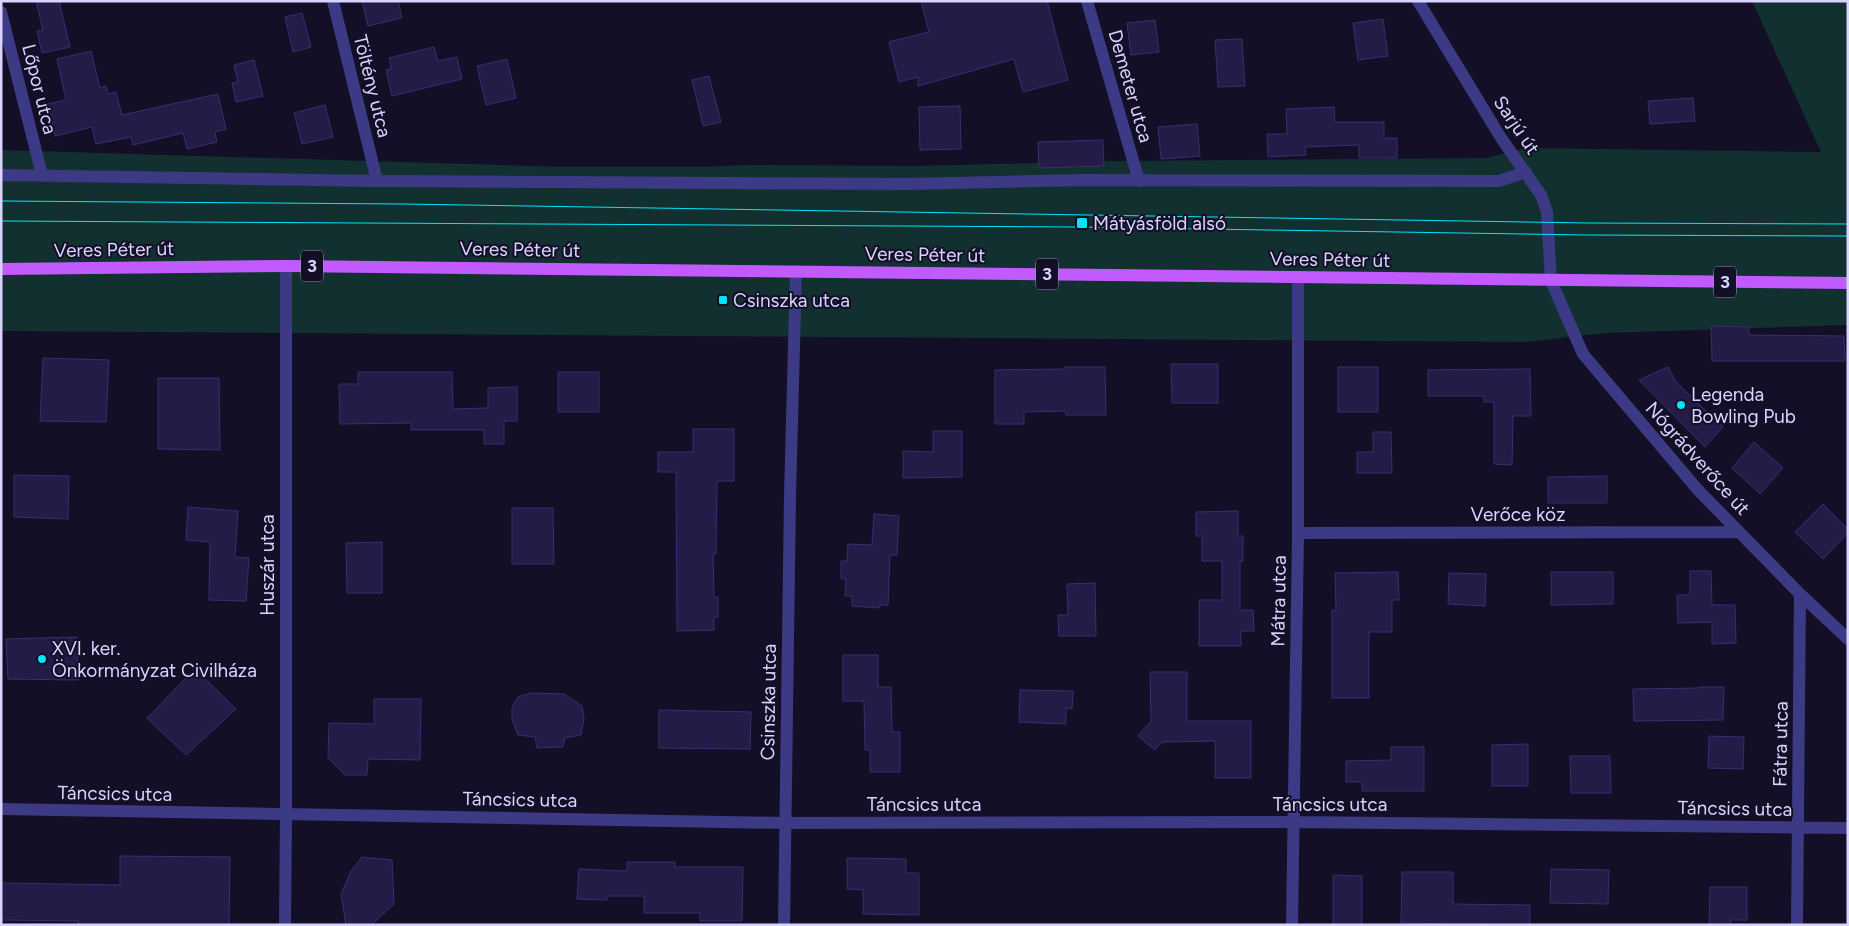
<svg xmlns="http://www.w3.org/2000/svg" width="1849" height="926" viewBox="0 0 1849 926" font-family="Figtree,sans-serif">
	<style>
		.green { fill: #12302f }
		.building { fill: #241b47; stroke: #3b2d73 }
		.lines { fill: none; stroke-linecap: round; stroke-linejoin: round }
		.minor { stroke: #3d3a85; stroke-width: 12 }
		.major { stroke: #c25bff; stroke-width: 12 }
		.tram { stroke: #00e5ff; stroke-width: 1 }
		.poi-dot { fill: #00e5ff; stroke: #130f26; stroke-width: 2 }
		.labels { text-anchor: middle; stroke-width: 4; stroke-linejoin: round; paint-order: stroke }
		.shield { fill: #130f26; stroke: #9e99be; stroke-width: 1 }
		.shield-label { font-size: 18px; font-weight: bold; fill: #d9d4ff }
		.street-label { font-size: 19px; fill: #d9d4ff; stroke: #130f26 }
		.poi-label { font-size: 19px; fill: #d9d4ff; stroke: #130f26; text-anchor: start }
	</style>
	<rect width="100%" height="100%" fill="#130f26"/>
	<path class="green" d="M 1752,1 L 1848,1 L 1848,325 L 1605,333 L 1526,342 L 1,331 L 1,150 L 569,167 L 698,167 L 747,165 L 913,166 L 1118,161 L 1487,158 L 1525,148 L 1821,152 Z"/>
	<path class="building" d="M 36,1 L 59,1 L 70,47 L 42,53 L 37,31 L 43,30 Z
		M 362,1 L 398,1 L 402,18 L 368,26 Z
		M 921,1 L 1047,1 L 1068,80 L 1023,92 L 1014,59 L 918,86 L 918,77 L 899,82 L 889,42 L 929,32 Z
		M 302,13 L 311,47 L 293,52 L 285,17 Z
		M 1383,19 L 1388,56 L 1358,60 L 1353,23 Z
		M 1155,20 L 1159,52 L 1131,55 L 1127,23 Z
		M 1242,39 L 1245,86 L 1218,87 L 1215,40 Z
		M 434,47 L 438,61 L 457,57 L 462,79 L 392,96 L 386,70 L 391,69 L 389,58 Z
		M 91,51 L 100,88 L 106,86 L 108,94 L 116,92 L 122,115 L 218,94 L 226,129 L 215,132 L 217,142 L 187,149 L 183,133 L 133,145 L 131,137 L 96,144 L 92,127 L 55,136 L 48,104 L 66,100 L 57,59 Z
		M 507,59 L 516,98 L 486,105 L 477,66 Z
		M 254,60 L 263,96 L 236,102 L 232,83 L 238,82 L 234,65 Z
		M 709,76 L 721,122 L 703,126 L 692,80 Z
		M 1693,98 L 1695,121 L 1650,124 L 1648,101 Z
		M 325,105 L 333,137 L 302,144 L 294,113 Z
		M 960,106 L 961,149 L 920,150 L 919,107 Z
		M 1334,107 L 1335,122 L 1384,122 L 1384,138 L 1397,138 L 1397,158 L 1359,158 L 1359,145 L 1305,147 L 1306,155 L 1268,157 L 1267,134 L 1287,134 L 1286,109 Z
		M 1197,124 L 1200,156 L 1161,159 L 1158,127 Z
		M 1103,140 L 1104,166 L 1039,168 L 1038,142 Z
		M 1711,326 L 1749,327 L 1749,335 L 1844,336 L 1845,361 L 1712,361 Z
		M 43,358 L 109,360 L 106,422 L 40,421 Z
		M 1171,364 L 1218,364 L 1218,403 L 1172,403 Z
		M 1065,367 L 1105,367 L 1106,415 L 1066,415 L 1065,411 L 1024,412 L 1024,424 L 995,424 L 995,370 L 1065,369 Z
		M 1338,367 L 1378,367 L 1378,412 L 1338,412 Z
		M 1668,367 L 1676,382 L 1723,427 L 1705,447 L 1639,380 Z
		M 1530,369 L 1531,416 L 1513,416 L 1512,465 L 1494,464 L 1494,402 L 1484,402 L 1484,396 L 1428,396 L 1428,370 Z
		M 358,372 L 452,372 L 453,409 L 488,408 L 488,388 L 517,387 L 517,421 L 504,421 L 504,444 L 484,444 L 484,430 L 411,430 L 411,423 L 340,424 L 339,384 L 358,384 Z
		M 558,372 L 599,372 L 599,412 L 558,412 Z
		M 158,378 L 219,378 L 220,450 L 158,449 Z
		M 693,429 L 734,429 L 734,481 L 717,481 L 716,554 L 713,554 L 714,597 L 718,597 L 718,617 L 714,617 L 714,630 L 677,631 L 676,472 L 658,472 L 658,452 L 693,452 Z
		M 933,431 L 962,431 L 962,477 L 903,478 L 903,451 L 933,452 Z
		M 1373,432 L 1391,432 L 1392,473 L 1357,473 L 1357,452 L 1373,452 Z
		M 1754,442 L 1783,468 L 1760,494 L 1732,468 Z
		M 14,475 L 69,476 L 68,519 L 14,517 Z
		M 1607,476 L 1607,503 L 1548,503 L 1548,477 Z
		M 1823,504 L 1848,529 L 1848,533 L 1823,559 L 1795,532 Z
		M 188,507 L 238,511 L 235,557 L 249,558 L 246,601 L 209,600 L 210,542 L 186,540 Z
		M 512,508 L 553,508 L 554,564 L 512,564 Z
		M 1238,511 L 1238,536 L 1243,536 L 1243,561 L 1240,561 L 1240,610 L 1253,610 L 1254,631 L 1241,631 L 1241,646 L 1199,646 L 1199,600 L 1222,600 L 1222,561 L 1202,561 L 1202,536 L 1196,536 L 1196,512 Z
		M 874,514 L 899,516 L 897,555 L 890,555 L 888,605 L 880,605 L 879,608 L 852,606 L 852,596 L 845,596 L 846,579 L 841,579 L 841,561 L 847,561 L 848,544 L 872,545 Z
		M 382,542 L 382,593 L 347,593 L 346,543 Z
		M 1690,571 L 1711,571 L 1712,605 L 1735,605 L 1736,643 L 1712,644 L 1712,622 L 1678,623 L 1677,595 L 1690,595 Z
		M 1398,572 L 1399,600 L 1392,600 L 1392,632 L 1369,632 L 1369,698 L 1332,698 L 1332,610 L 1336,611 L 1335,573 Z
		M 1551,572 L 1613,572 L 1613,604 L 1551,605 Z
		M 1449,573 L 1486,574 L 1485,606 L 1448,604 Z
		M 1095,583 L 1096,636 L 1059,636 L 1058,615 L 1068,615 L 1067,584 Z
		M 77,637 L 78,680 L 8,679 L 6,639 Z
		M 843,655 L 878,655 L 878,687 L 891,687 L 892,732 L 900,732 L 900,772 L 870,772 L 870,750 L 865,750 L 864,701 L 843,701 Z
		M 195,669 L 236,709 L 186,755 L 147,718 Z
		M 1150,672 L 1187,672 L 1187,721 L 1251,721 L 1251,778 L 1215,778 L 1215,741 L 1162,742 L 1155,750 L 1138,736 L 1151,721 Z
		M 1699,687 L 1724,687 L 1723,720 L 1634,721 L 1633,689 L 1699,688 Z
		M 1020,690 L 1073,691 L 1072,709 L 1066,708 L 1066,724 L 1019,722 Z
		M 531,693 L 564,694 L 582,706 L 584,718 L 581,735 L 565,738 L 563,747 L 537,748 L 535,737 L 518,735 L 512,719 L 512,708 L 518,697 Z
		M 374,699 L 421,699 L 420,760 L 368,759 L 367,775 L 345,775 L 328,758 L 329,723 L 374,724 Z
		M 659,710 L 751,712 L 750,749 L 659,748 Z
		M 1709,736 L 1744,737 L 1743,769 L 1708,768 Z
		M 1528,744 L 1528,786 L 1492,786 L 1492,745 Z
		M 1391,747 L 1424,747 L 1424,791 L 1362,791 L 1362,782 L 1346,782 L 1346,761 L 1391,760 Z
		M 1570,756 L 1610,756 L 1611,793 L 1571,793 Z
		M 120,856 L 230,857 L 229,925 L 78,925 L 78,921 L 1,920 L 1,883 L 120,885 Z
		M 362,857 L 392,860 L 394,904 L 371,925 L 346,925 L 341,894 L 351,871 Z
		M 847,858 L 906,859 L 906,873 L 919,873 L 919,915 L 863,914 L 863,890 L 847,889 Z
		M 627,862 L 675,862 L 675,867 L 743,867 L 742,921 L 700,921 L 700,913 L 644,913 L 644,896 L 607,896 L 607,900 L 577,899 L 579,869 L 627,871 Z
		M 1551,869 L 1609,870 L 1608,904 L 1550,903 Z
		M 1402,872 L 1453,872 L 1453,904 L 1530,905 L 1530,925 L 1401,923 Z
		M 1333,875 L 1362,876 L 1362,925 L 1333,925 Z
		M 1710,887 L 1747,887 L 1747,920 L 1731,920 L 1731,925 L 1709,925 Z"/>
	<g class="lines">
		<path class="minor" d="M 333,1 L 377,181
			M 1087,1 L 1139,181
			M 1418,1 L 1501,138 L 1541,195 L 1547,212 L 1551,281 L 1583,354 L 1698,490 L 1800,594 L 1848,639
			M 1,12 L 42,175
			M 1,175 L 377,181 L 907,184 L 1083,180 L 1499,181 L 1526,172
			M 1298,533 L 1738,532
			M 1,809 L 784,823 L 1294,822 L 1848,828
			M 285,925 L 286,814 L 286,266
			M 784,925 L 790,496 L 796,271
			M 1292,925 L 1298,533 L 1298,278
			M 1797,925 L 1800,594"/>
		<path class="major" d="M 1,269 L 286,266 L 1848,283"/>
		<path class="tram" d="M 1,201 L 403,204 L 1588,223 L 1848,224
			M 1,221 L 1078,227 L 1587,235 L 1848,236"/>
	</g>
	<g class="poi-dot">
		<rect x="1076" y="217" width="12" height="12" rx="2.5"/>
		<rect x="718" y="295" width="10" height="10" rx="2.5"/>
		<circle cx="1681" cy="405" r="5"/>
		<circle cx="42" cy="659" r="5"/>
	</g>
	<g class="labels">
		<g class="shield">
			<rect x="301" y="250.5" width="22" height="31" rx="4"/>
			<rect x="1036" y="258.5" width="22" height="31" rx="4"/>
			<rect x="1714" y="266.5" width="22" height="31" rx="4"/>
		</g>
		<g class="shield-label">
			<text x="312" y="272">3</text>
			<text x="1047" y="280">3</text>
			<text x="1725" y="288">3</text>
		</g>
		<g class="street-label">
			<text transform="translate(373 86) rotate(76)" y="7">Töltény utca</text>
			<text transform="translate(1131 86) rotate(74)" y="7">Demeter utca</text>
			<text transform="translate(40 89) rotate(76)" y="7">Lőpor utca</text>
			<text transform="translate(1517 125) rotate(56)" y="7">Sarjú út</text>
			<text transform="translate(114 249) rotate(-1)" y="7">Veres Péter út</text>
			<text transform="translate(520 249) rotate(1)" y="7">Veres Péter út</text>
			<text transform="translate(925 254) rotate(1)" y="7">Veres Péter út</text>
			<text transform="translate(1330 259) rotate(1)" y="7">Veres Péter út</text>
			<text transform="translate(1698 458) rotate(48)" y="7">Nógrádverőce út</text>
			<text x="1518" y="521">Verőce köz</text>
			<text transform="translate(267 565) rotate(-90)" y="7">Huszár utca</text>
			<text transform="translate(1278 601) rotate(-89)" y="7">Mátra utca</text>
			<text transform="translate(768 702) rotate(-89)" y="7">Csinszka utca</text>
			<text transform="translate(1780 744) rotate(-89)" y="7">Fátra utca</text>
			<text transform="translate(115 793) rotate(1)" y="7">Táncsics utca</text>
			<text transform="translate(520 799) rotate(1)" y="7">Táncsics utca</text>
			<text x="924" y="811">Táncsics utca</text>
			<text x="1330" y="811">Táncsics utca</text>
			<text transform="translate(1735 808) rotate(1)" y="7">Táncsics utca</text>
		</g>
		<g class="poi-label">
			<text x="1093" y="230">Mátyásföld alsó</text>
			<text x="733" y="307">Csinszka utca</text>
			<text x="1691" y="401">Legenda<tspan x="1691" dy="22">Bowling Pub</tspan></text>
			<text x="52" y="655">XVI. ker.<tspan x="52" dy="22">Önkormányzat Civilháza</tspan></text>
		</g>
	</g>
	<rect width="1849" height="926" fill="none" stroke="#d9d4ff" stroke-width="5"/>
</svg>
